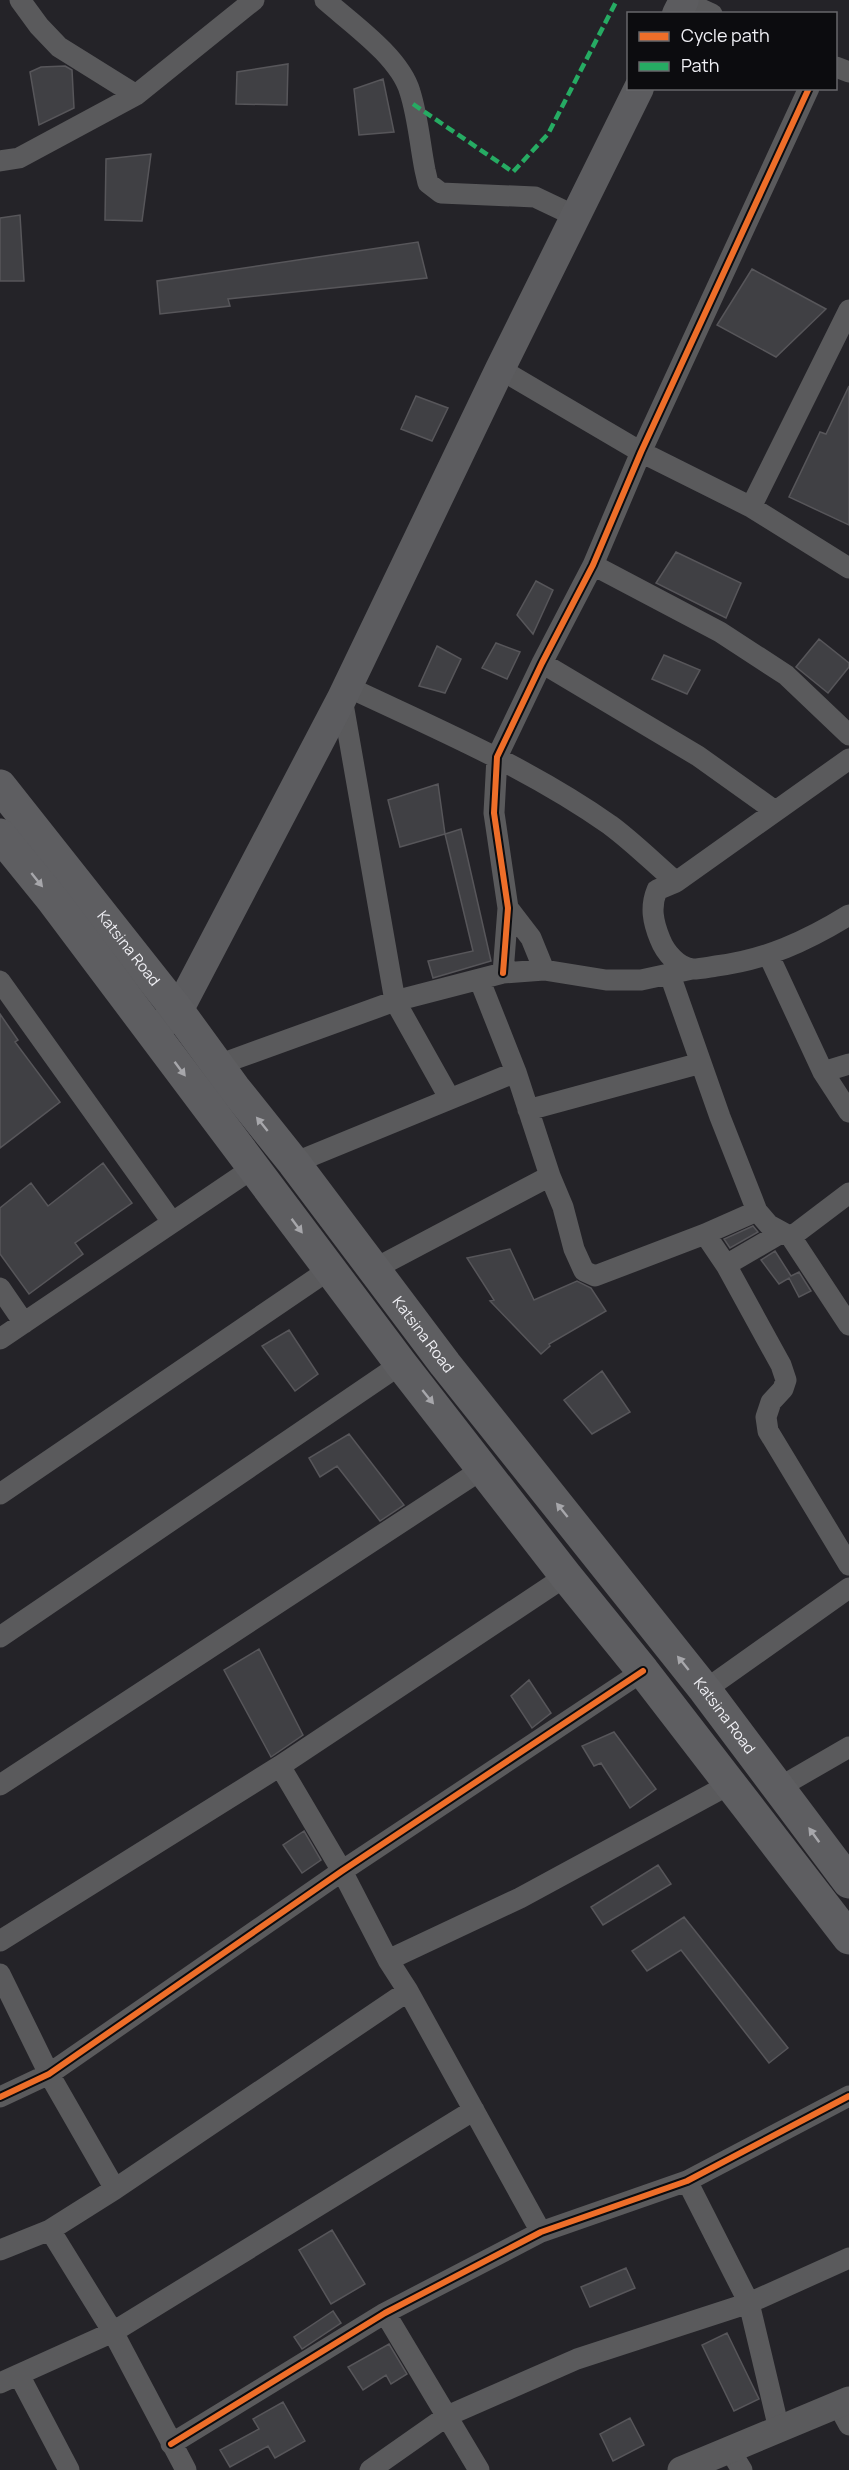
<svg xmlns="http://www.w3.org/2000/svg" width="849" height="2470" viewBox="0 0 849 2470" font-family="Manrope,sans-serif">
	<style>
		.building { fill: #404044; stroke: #57565a; stroke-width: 1.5 }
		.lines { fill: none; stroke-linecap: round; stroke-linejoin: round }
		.minor { stroke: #5a5a5c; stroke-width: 21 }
		.tertiary { stroke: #5a5a5c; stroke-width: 27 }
		.secondary { stroke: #5c5c5f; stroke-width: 30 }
		.trunk { stroke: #5e5e61; stroke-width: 33 }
		.quiet { stroke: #26ab63; stroke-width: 4.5; stroke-dasharray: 9 4.5; stroke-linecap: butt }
		.cycleway-casing { stroke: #0c0c0f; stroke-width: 10 }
		.cycleway { stroke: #ee6e29; stroke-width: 6 }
		.oneway { fill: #a7a7ab }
		.labels { text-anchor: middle; stroke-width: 5; stroke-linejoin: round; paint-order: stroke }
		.street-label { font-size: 15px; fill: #f0f0f5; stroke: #0c0c0f }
	</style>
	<rect width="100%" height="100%" fill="#242328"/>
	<path class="building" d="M 288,64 L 287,105 L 236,104 L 237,72 Z
		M 65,66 L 72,70 L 74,108 L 39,125 L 30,72 L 41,67 Z
		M 383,79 L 394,132 L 359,135 L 354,89 Z
		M 151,154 L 142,221 L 105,220 L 106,159 Z
		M 20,215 L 24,281 L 0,281 L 0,218 Z
		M 418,242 L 427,278 L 228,299 L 230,306 L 160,314 L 157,281 Z
		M 752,269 L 826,309 L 776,357 L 717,325 Z
		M 849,386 L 849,525 L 789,497 L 820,432 L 826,434 Z
		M 416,396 L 448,408 L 432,441 L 401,429 Z
		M 676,552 L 741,583 L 726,618 L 656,583 Z
		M 536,581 L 553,590 L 533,634 L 517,615 Z
		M 819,639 L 849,663 L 849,667 L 828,693 L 796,667 Z
		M 496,643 L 520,652 L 507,679 L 482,668 Z
		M 437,646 L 461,659 L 445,693 L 419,686 Z
		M 664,655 L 700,670 L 687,694 L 652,679 Z
		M 438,784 L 445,834 L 400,847 L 388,800 Z
		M 461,829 L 491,961 L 433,978 L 428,961 L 473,951 L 445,834 Z
		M 0,1014 L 18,1040 L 15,1042 L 60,1102 L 0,1148 Z
		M 103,1163 L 132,1203 L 75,1243 L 83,1254 L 29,1294 L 0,1254 L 0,1208 L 31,1183 L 48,1206 Z
		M 753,1226 L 758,1232 L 730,1248 L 724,1239 Z
		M 510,1249 L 534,1300 L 577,1281 L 591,1288 L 606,1311 L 549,1344 L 550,1346 L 541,1354 L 490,1301 L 494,1300 L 467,1258 Z
		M 775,1251 L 791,1276 L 799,1272 L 811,1291 L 799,1297 L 789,1278 L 779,1284 L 761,1260 Z
		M 289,1330 L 318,1374 L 295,1391 L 262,1346 Z
		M 602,1371 L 630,1412 L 592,1434 L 564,1400 Z
		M 349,1434 L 404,1505 L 380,1521 L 337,1466 L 320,1477 L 309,1458 Z
		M 259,1649 L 303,1735 L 271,1757 L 224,1670 Z
		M 529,1680 L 551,1713 L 532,1728 L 511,1696 Z
		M 614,1732 L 656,1789 L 630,1808 L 601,1763 L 594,1766 L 582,1746 Z
		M 304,1831 L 321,1860 L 302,1873 L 283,1845 Z
		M 658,1865 L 671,1884 L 603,1925 L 591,1907 Z
		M 684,1917 L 788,2048 L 769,2063 L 681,1950 L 647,1971 L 632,1951 Z
		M 332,2230 L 365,2284 L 331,2304 L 299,2250 Z
		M 626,2268 L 635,2288 L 590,2307 L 581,2287 Z
		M 333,2311 L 341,2323 L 302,2349 L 294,2337 Z
		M 727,2333 L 759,2399 L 734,2411 L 702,2345 Z
		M 389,2344 L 407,2374 L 391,2384 L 386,2375 L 363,2390 L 348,2367 Z
		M 283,2402 L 305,2441 L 275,2458 L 268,2446 L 230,2467 L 220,2450 L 259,2429 L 253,2419 Z
		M 630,2418 L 644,2445 L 613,2461 L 600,2434 Z"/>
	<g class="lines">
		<path class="minor" d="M 20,0 L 39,26 L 59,47 L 136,95
			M 325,0 C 351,23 400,57 410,92 C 418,117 420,145 425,170 L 428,183 L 441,193 L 535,197 L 575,216
			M 683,1 L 712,14
			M 836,67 L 849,72
			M 0,161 L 19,158 L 136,95 L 254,0
			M 500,369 L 641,452 L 751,507 L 849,568
			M 751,507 L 849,310
			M 593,565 L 720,632 L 786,675 L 849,735
			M 542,663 L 698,756 L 775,811
			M 348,687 C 437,729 529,768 610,825 C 633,842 654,863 676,882
			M 342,698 L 395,1001 L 450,1099
			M 849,759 L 676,882 L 657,890 C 650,907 653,922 660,939 C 665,952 678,968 693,969 C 700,969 709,967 716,966 C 765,960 807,941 849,915
			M 508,908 L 531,938 L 544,970
			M 769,956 L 823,1072 L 849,1112
			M 503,973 L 508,908 L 494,813 L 497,757 L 542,663 L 593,565 L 641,452 L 809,88
			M 670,975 L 720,1117 L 757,1211 L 769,1225 L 791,1237 L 849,1325
			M 0,981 L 172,1222
			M 480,981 L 516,1072 L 550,1176
			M 218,1065 L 395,1001 L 503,973 L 544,970 L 606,980 L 641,980 L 692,969
			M 823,1072 L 849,1064
			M 528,1110 L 701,1063
			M 294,1163 L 516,1072
			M 705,1234 L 726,1265 L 781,1365 L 786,1380 L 783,1389 L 771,1402 L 766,1417 L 768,1431 L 849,1565
			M 791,1237 L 849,1193
			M 726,1265 L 781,1233
			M 374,1269 L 550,1176 L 563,1207 L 574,1249 L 584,1271 L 595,1276 L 705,1234 L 757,1211
			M 0,1288 L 24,1323
			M 0,1339 L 253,1168
			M 0,1494 L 330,1269
			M 0,1637 L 401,1364
			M 705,1690 L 849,1588
			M 280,1766 L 342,1871 L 388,1960 L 408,1991 L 541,2232
			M 0,1785 L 484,1468
			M 780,1787 L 849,1747
			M 0,1941 L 280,1766 L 566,1576
			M 388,1960 L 520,1898 L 730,1784
			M 0,1974 L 49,2074 L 115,2189
			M 0,2097 L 49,2074 L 342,1871 L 643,1671
			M 687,2181 L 749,2303 L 779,2429
			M 50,2230 L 113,2332 L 186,2470
			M 0,2250 L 50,2230 L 115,2189 L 408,1991
			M 385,2313 L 479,2470
			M 19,2375 L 69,2470
			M 0,2383 L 113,2332 L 474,2110
			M 838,2405 L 849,2425
			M 171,2444 L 385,2313 L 541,2232 L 687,2181 L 849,2096
			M 729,2449 L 742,2470
			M 370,2470 L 447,2416 L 577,2359 L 749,2303 L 849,2258"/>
		<path class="tertiary" d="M 681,2470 L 849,2400"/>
		<path class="secondary" d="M 677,14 L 684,0
			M 161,1025 L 178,1011 L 342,698 L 500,369 L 639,88"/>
		<g class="trunk">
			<path id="s1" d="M 0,786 L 178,1011 L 234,1088 L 294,1163 L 445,1364 L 705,1690 L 849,1882"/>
			<path d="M 0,835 L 52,899 L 401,1364 L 566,1576 L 643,1671 L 849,1938"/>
		</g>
		<path class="quiet" d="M 413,104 L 513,172 L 548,134 L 617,0"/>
		<defs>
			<path id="cycleway" d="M 503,973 L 508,908 L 494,813 L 497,757 L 542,663 L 593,565 L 641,452 L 809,88
				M 0,2097 L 49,2074 L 342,1871 L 643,1671
				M 171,2444 L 385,2313 L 541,2232 L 687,2181 L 849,2096"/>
		</defs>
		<use href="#cycleway" class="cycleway-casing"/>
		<use href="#cycleway" class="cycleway"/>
	</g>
	<defs><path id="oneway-solid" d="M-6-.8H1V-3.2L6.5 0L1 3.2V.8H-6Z" transform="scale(1.5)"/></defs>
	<g class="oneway">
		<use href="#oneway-solid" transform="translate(37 880) rotate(51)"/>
		<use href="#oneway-solid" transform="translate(180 1069) rotate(53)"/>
		<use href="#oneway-solid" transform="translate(262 1124) rotate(-129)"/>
		<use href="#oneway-solid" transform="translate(297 1226) rotate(53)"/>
		<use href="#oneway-solid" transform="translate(428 1397) rotate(51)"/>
		<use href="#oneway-solid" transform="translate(562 1510) rotate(-129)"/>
		<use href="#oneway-solid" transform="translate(683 1663) rotate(-129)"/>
		<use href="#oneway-solid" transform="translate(814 1835) rotate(-126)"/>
	</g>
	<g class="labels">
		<g class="street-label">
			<text dy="5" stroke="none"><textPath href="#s1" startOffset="207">Katsina Road</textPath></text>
			<text dy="5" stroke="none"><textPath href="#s1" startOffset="693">Katsina Road</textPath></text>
			<text dy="5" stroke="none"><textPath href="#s1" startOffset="1179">Katsina Road</textPath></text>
		</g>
	</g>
	<rect x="627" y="12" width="210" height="78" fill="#0c0c0f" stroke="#67676b" stroke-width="1.5"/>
	<rect x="639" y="32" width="30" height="9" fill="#ee6e29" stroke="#67676b" stroke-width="1.5"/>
	<text x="681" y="42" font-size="18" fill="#f0f0f5">Cycle path</text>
	<rect x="639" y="62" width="30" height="9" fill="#26ab63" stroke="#67676b" stroke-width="1.5"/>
	<text x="681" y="72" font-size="18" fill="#f0f0f5">Path</text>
</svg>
